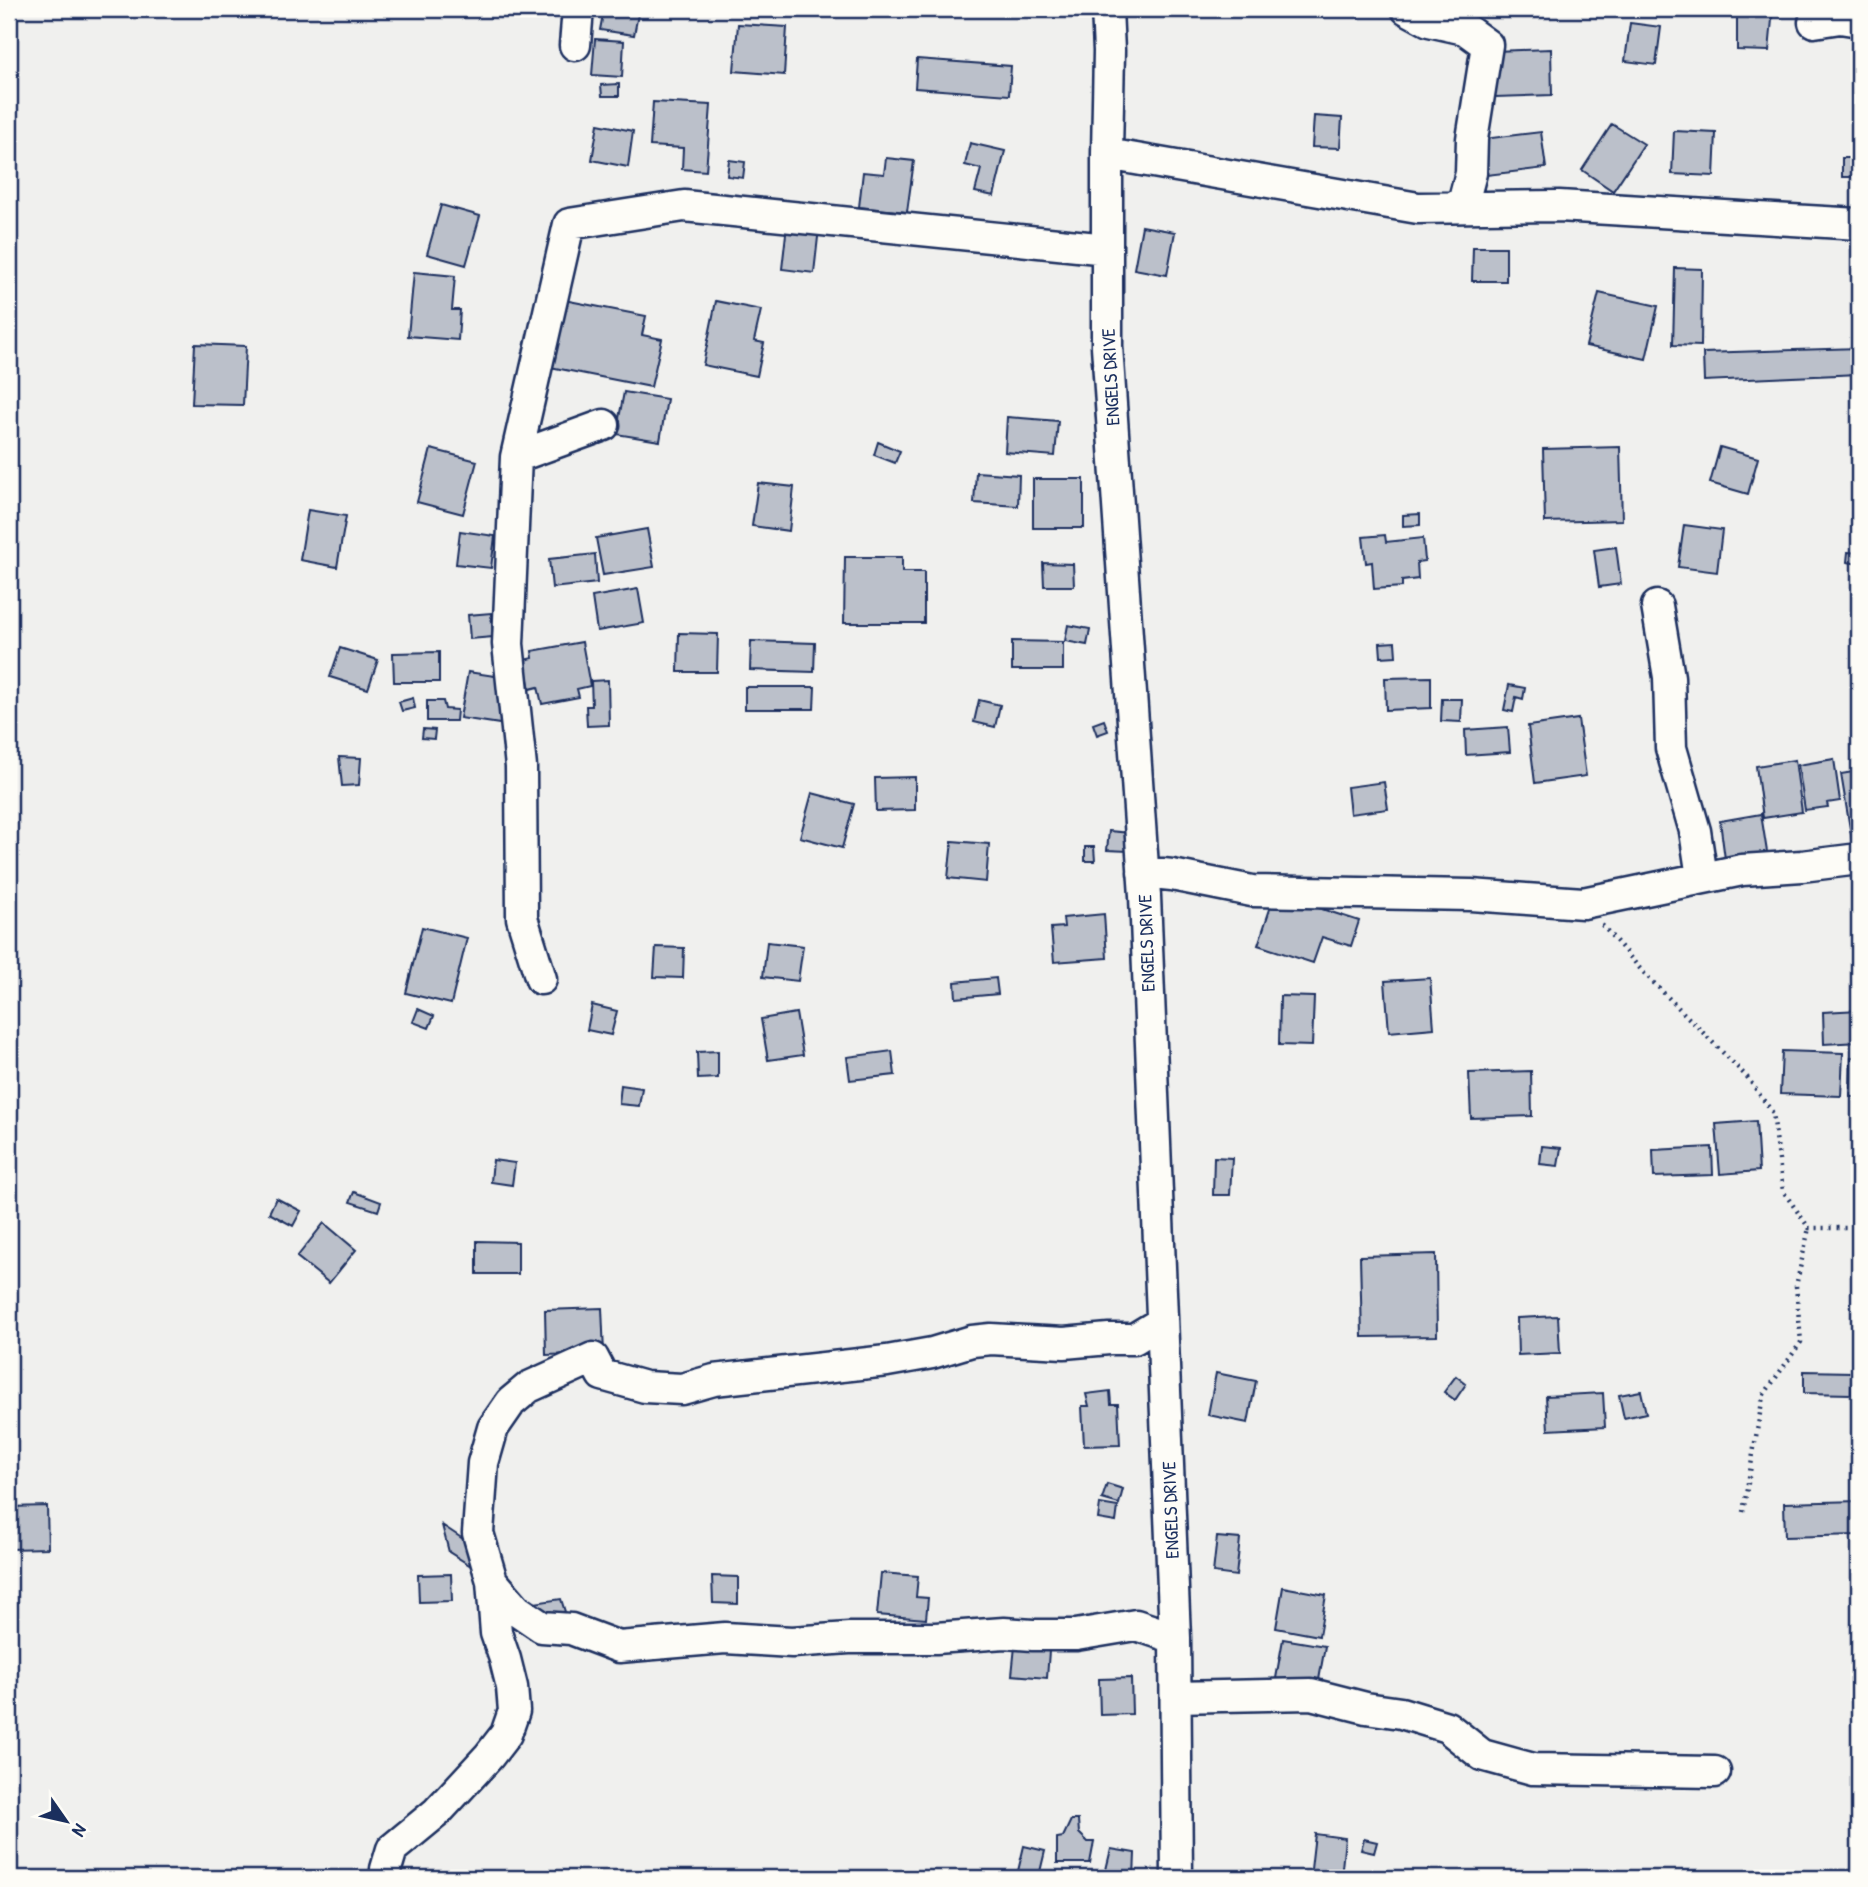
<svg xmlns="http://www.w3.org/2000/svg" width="1868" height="1887" viewBox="0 0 1868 1887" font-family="'Patrick Hand',sans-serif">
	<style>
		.building { fill: #bbc0ca; stroke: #1b2f5e; stroke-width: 2 }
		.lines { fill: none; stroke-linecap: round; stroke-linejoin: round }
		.minor-casing { stroke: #1b2f5e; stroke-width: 35 }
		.path { stroke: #1b2f5e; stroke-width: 4.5; stroke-dasharray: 2 5; stroke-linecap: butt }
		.minor { stroke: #fdfcf7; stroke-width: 30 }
		.labels { text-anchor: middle; stroke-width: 5; stroke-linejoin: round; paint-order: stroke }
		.street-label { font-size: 19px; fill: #1b2f5e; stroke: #fdfcf7 }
	</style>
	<rect width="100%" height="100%" fill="#f0f0ee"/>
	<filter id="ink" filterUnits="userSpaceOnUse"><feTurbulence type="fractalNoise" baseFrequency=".0143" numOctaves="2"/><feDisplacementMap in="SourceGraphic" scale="14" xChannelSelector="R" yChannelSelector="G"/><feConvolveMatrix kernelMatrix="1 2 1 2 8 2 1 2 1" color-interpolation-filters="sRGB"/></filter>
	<g filter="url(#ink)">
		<path class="building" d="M 604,9 L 639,9 L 634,35 L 600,30 Z
			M 1737,9 L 1773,9 L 1769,51 L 1737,50 Z
			M 1630,23 L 1661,27 L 1656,65 L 1625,61 Z
			M 738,24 L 787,27 L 784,75 L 734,71 Z
			M 595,39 L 624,41 L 622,77 L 592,75 Z
			M 1551,49 L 1552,95 L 1495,97 L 1494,51 Z
			M 917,59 L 1011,66 L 1009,95 L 915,88 Z
			M 619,84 L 619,96 L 602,96 L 601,85 Z
			M 653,102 L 711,105 L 706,171 L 682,169 L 683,148 L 650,146 Z
			M 1314,116 L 1342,118 L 1340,148 L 1312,147 Z
			M 598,124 L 633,131 L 628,167 L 592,160 Z
			M 1612,124 L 1644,144 L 1613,191 L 1582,170 Z
			M 1674,131 L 1716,133 L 1714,176 L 1672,174 Z
			M 1541,132 L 1546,168 L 1487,175 L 1483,139 Z
			M 970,143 L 1005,151 L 994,196 L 975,192 L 981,169 L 965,165 Z
			M 886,158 L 914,161 L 907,212 L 859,207 L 863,172 L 884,174 Z
			M 1842,158 L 1859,158 L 1859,177 L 1842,177 Z
			M 729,160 L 745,162 L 743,178 L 727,176 Z
			M 441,205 L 480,216 L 466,265 L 427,254 Z
			M 787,225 L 819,228 L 814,273 L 782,269 Z
			M 1142,226 L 1175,232 L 1167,275 L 1134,269 Z
			M 1473,247 L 1506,247 L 1506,281 L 1472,281 Z
			M 1675,268 L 1702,269 L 1701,346 L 1673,345 Z
			M 414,272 L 455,276 L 452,310 L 460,310 L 458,340 L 408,336 Z
			M 1599,293 L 1658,306 L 1646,359 L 1586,346 Z
			M 564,300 L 646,316 L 642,335 L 662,339 L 651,387 L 550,367 Z
			M 716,301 L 761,310 L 754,341 L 764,343 L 757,376 L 703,365 Z
			M 195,344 L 246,346 L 243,405 L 192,404 Z
			M 1859,348 L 1859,374 L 1704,381 L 1703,353 Z
			M 624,392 L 667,399 L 660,441 L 616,434 Z
			M 1007,417 L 1058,421 L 1055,456 L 1005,452 Z
			M 878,442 L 900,451 L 895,463 L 874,455 Z
			M 1620,447 L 1622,520 L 1545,522 L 1543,449 Z
			M 1720,447 L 1758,458 L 1748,494 L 1710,483 Z
			M 431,449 L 477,461 L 463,514 L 417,502 Z
			M 976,472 L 1019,475 L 1018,506 L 974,503 Z
			M 1033,479 L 1084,479 L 1084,528 L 1033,528 Z
			M 758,483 L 794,487 L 789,531 L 752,526 Z
			M 308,510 L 346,516 L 337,567 L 300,560 Z
			M 1420,514 L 1420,525 L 1403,526 L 1403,515 Z
			M 1684,525 L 1722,530 L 1717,572 L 1678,567 Z
			M 647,529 L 654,567 L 603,575 L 596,538 Z
			M 460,531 L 495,536 L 491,568 L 456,564 Z
			M 1385,535 L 1386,542 L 1423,538 L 1425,561 L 1417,562 L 1418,579 L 1402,581 L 1402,587 L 1374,589 L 1372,562 L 1366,563 L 1363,537 Z
			M 1616,547 L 1621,584 L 1599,587 L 1594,550 Z
			M 1848,552 L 1859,553 L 1859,564 L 1847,562 Z
			M 595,554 L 597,583 L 552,588 L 549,559 Z
			M 845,557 L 902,557 L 902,572 L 924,572 L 924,623 L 844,623 Z
			M 1043,563 L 1073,564 L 1074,586 L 1044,586 Z
			M 638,589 L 644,623 L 597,631 L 592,597 Z
			M 491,613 L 493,637 L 470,639 L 468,615 Z
			M 1068,625 L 1090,629 L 1087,645 L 1065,641 Z
			M 679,633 L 718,634 L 717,672 L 678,672 Z
			M 751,641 L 815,643 L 814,672 L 750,670 Z
			M 1012,641 L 1063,642 L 1063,670 L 1012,670 Z
			M 582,642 L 590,686 L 577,689 L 579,697 L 542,704 L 538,687 L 530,689 L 524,660 L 533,658 L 532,651 Z
			M 1395,642 L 1396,656 L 1381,657 L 1380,643 Z
			M 340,648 L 378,660 L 368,689 L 330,677 Z
			M 439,652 L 439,682 L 394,682 L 393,653 Z
			M 468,672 L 508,678 L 500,724 L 460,718 Z
			M 1431,677 L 1431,708 L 1386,710 L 1385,678 Z
			M 608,680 L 609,725 L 587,726 L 586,706 L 592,706 L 591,681 Z
			M 1509,685 L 1525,688 L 1523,699 L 1516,697 L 1513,712 L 1504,710 Z
			M 745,687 L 815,687 L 814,709 L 745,709 Z
			M 413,698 L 415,708 L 402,711 L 399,702 Z
			M 1442,699 L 1462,699 L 1461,722 L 1441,721 Z
			M 979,700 L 1000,705 L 995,727 L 974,722 Z
			M 427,701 L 443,701 L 445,709 L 457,710 L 456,721 L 427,721 Z
			M 1578,719 L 1586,776 L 1535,783 L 1528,726 Z
			M 1104,720 L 1108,731 L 1097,735 L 1093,724 Z
			M 1508,727 L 1510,752 L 1466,755 L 1465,730 Z
			M 423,729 L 435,730 L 434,739 L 422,738 Z
			M 339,757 L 361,758 L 359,785 L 342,786 Z
			M 1834,759 L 1840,801 L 1827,803 L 1828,807 L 1805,810 L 1798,765 Z
			M 1795,760 L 1802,812 L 1763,818 L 1756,766 Z
			M 1859,771 L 1859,846 L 1853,847 L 1841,774 Z
			M 915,777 L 915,810 L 876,811 L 875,778 Z
			M 1384,782 L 1388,809 L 1350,814 L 1347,787 Z
			M 812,793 L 854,804 L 842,848 L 800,837 Z
			M 1761,814 L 1767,852 L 1725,859 L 1720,821 Z
			M 1109,831 L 1130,833 L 1128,851 L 1107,850 Z
			M 952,841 L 989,844 L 986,882 L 948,878 Z
			M 1085,847 L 1094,847 L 1095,861 L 1085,861 Z
			M 1275,894 L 1359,921 L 1351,946 L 1322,937 L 1313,963 L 1258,945 Z
			M 1104,914 L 1107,958 L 1054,962 L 1051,928 L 1064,927 L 1063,918 Z
			M 422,927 L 467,938 L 451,1004 L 406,993 Z
			M 767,942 L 803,946 L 798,981 L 763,977 Z
			M 656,947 L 684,948 L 683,978 L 654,977 Z
			M 996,978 L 998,994 L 956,998 L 955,982 Z
			M 1430,978 L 1434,1028 L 1389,1032 L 1385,981 Z
			M 1280,996 L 1314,997 L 1312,1046 L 1279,1045 Z
			M 592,1005 L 617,1011 L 611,1035 L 587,1030 Z
			M 418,1009 L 434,1016 L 429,1028 L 413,1022 Z
			M 1859,1010 L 1859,1042 L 1824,1044 L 1823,1012 Z
			M 796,1013 L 803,1055 L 768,1060 L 761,1019 Z
			M 718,1051 L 718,1078 L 698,1079 L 697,1052 Z
			M 892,1051 L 895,1075 L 850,1080 L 847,1057 Z
			M 1782,1051 L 1843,1053 L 1841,1096 L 1780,1094 Z
			M 1851,1057 L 1859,1057 L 1859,1097 L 1850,1097 Z
			M 1531,1071 L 1532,1116 L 1471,1118 L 1469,1073 Z
			M 621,1085 L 642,1088 L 639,1106 L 619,1104 Z
			M 1756,1121 L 1759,1171 L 1720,1174 L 1716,1124 Z
			M 1542,1146 L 1561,1148 L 1558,1166 L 1540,1164 Z
			M 1712,1147 L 1713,1175 L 1654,1177 L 1653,1150 Z
			M 1214,1157 L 1232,1158 L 1230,1195 L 1213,1195 Z
			M 493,1160 L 515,1163 L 512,1185 L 491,1182 Z
			M 354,1192 L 381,1202 L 378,1211 L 350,1202 Z
			M 276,1198 L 301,1211 L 293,1226 L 269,1213 Z
			M 324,1223 L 356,1250 L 329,1283 L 297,1257 Z
			M 477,1241 L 518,1242 L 518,1274 L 477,1274 Z
			M 1436,1254 L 1437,1336 L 1362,1337 L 1360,1256 Z
			M 602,1308 L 604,1353 L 546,1355 L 545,1310 Z
			M 1558,1316 L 1560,1353 L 1518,1355 L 1517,1318 Z
			M 1804,1371 L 1852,1372 L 1851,1394 L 1804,1393 Z
			M 1216,1373 L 1256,1381 L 1248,1423 L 1208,1415 Z
			M 1456,1376 L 1466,1384 L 1455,1400 L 1444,1392 Z
			M 1110,1391 L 1111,1404 L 1118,1404 L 1120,1445 L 1084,1446 L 1082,1406 L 1089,1406 L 1086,1394 Z
			M 1641,1391 L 1646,1413 L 1624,1418 L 1619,1395 Z
			M 1603,1393 L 1605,1427 L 1548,1430 L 1546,1396 Z
			M 1107,1484 L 1123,1489 L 1119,1504 L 1102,1499 Z
			M 1859,1501 L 1859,1535 L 1785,1537 L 1784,1503 Z
			M 1100,1504 L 1118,1507 L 1116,1522 L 1098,1519 Z
			M 47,1506 L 48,1548 L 9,1549 L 9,1507 Z
			M 442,1525 L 469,1543 L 474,1568 L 449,1552 Z
			M 1217,1537 L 1240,1539 L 1236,1576 L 1213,1573 Z
			M 881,1573 L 918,1576 L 916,1597 L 928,1598 L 926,1619 L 877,1615 Z
			M 451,1574 L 452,1601 L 419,1602 L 418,1575 Z
			M 712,1576 L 738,1577 L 738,1604 L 713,1603 Z
			M 1283,1587 L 1326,1595 L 1319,1636 L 1276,1628 Z
			M 561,1599 L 566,1615 L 538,1620 L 534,1603 Z
			M 1016,1637 L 1034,1650 L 1049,1651 L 1047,1678 L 1012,1675 Z
			M 1283,1639 L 1325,1646 L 1317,1691 L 1275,1684 Z
			M 1131,1678 L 1132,1714 L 1100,1715 L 1099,1679 Z
			M 1071,1820 L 1078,1820 L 1079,1833 L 1088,1842 L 1094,1842 L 1090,1863 L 1057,1863 L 1057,1838 L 1063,1837 Z
			M 1315,1834 L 1345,1838 L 1341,1878 L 1310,1878 Z
			M 1364,1839 L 1377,1842 L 1374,1853 L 1361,1850 Z
			M 1024,1846 L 1045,1851 L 1039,1876 L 1018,1871 Z
			M 1111,1849 L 1135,1853 L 1134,1878 L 1104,1878 Z"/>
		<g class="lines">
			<defs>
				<path id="minor" d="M 1107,9 L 1109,51 L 1107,154 L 1107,346 L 1145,896 L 1175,1638 L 1177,1878
					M 1407,9 L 1429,21 L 1465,29 L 1487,45 L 1472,139 L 1471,173 L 1462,207
					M 1814,22 L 1840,18 L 1859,21
					M 575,45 L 578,9
					M 1107,154 L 1418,208 L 1559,206 L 1859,224
					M 516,457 L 604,425
					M 1657,606 L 1669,677 L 1671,748 L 1695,831 L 1702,877
					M 1143,872 L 1172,875 L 1252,891 L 1471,895 L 1583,903 L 1742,870 L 1802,866 L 1859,859
					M 541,979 L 522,918 L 521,767 L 508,644 L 516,457 L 569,224 L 684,206 L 1107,249
					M 492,1581 L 517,1610 L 542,1627 L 571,1629 L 619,1647 L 725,1638 L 792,1642 L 849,1638 L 936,1638 L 1004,1633 L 1033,1635 L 1076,1635 L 1136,1625 L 1175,1638
					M 1176,1697 L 1311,1694 L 1366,1708 L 1401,1713 L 1447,1727 L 1482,1755 L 1533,1769 L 1715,1772
					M 387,1878 L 386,1869 L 392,1849 L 437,1812 L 489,1756 L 506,1734 L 514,1711 L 512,1687 L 505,1659 L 496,1633 L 492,1581 L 478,1533 L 483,1463 L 493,1428 L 511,1402 L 529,1387 L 593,1358 L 602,1375 L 645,1387 L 682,1389 L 714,1380 L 887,1361 L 932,1353 L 972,1341 L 991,1339 L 1064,1343 L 1109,1339 L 1134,1339 L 1162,1322"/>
			</defs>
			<use href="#minor" class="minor-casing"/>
			<path class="path" d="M 1602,925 L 1644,973 L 1747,1077 L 1773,1113 L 1783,1191 L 1809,1228 L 1859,1228
				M 1743,1512 L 1763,1396 L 1801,1342 L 1796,1286 L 1809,1228"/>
			<use href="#minor" class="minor"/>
		</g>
	</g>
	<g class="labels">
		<g class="street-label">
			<text transform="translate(1110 377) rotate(-93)" y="7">ENGELS DRIVE</text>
			<text transform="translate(1146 943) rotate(-92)" y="7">ENGELS DRIVE</text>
			<text transform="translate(1170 1510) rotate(-92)" y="7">ENGELS DRIVE</text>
		</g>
	</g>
	<rect width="1868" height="1887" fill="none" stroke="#fdfcf7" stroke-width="35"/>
	<rect x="18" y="18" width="1833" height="1852" fill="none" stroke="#1b2f5e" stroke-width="2.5" filter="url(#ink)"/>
	<g transform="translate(66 1821) rotate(124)" stroke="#fdfcf7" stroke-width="5" paint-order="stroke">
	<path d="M0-5L12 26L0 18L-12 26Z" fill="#1b2f5e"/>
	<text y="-10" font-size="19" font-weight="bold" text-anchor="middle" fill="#1b2f5e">N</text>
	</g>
</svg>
